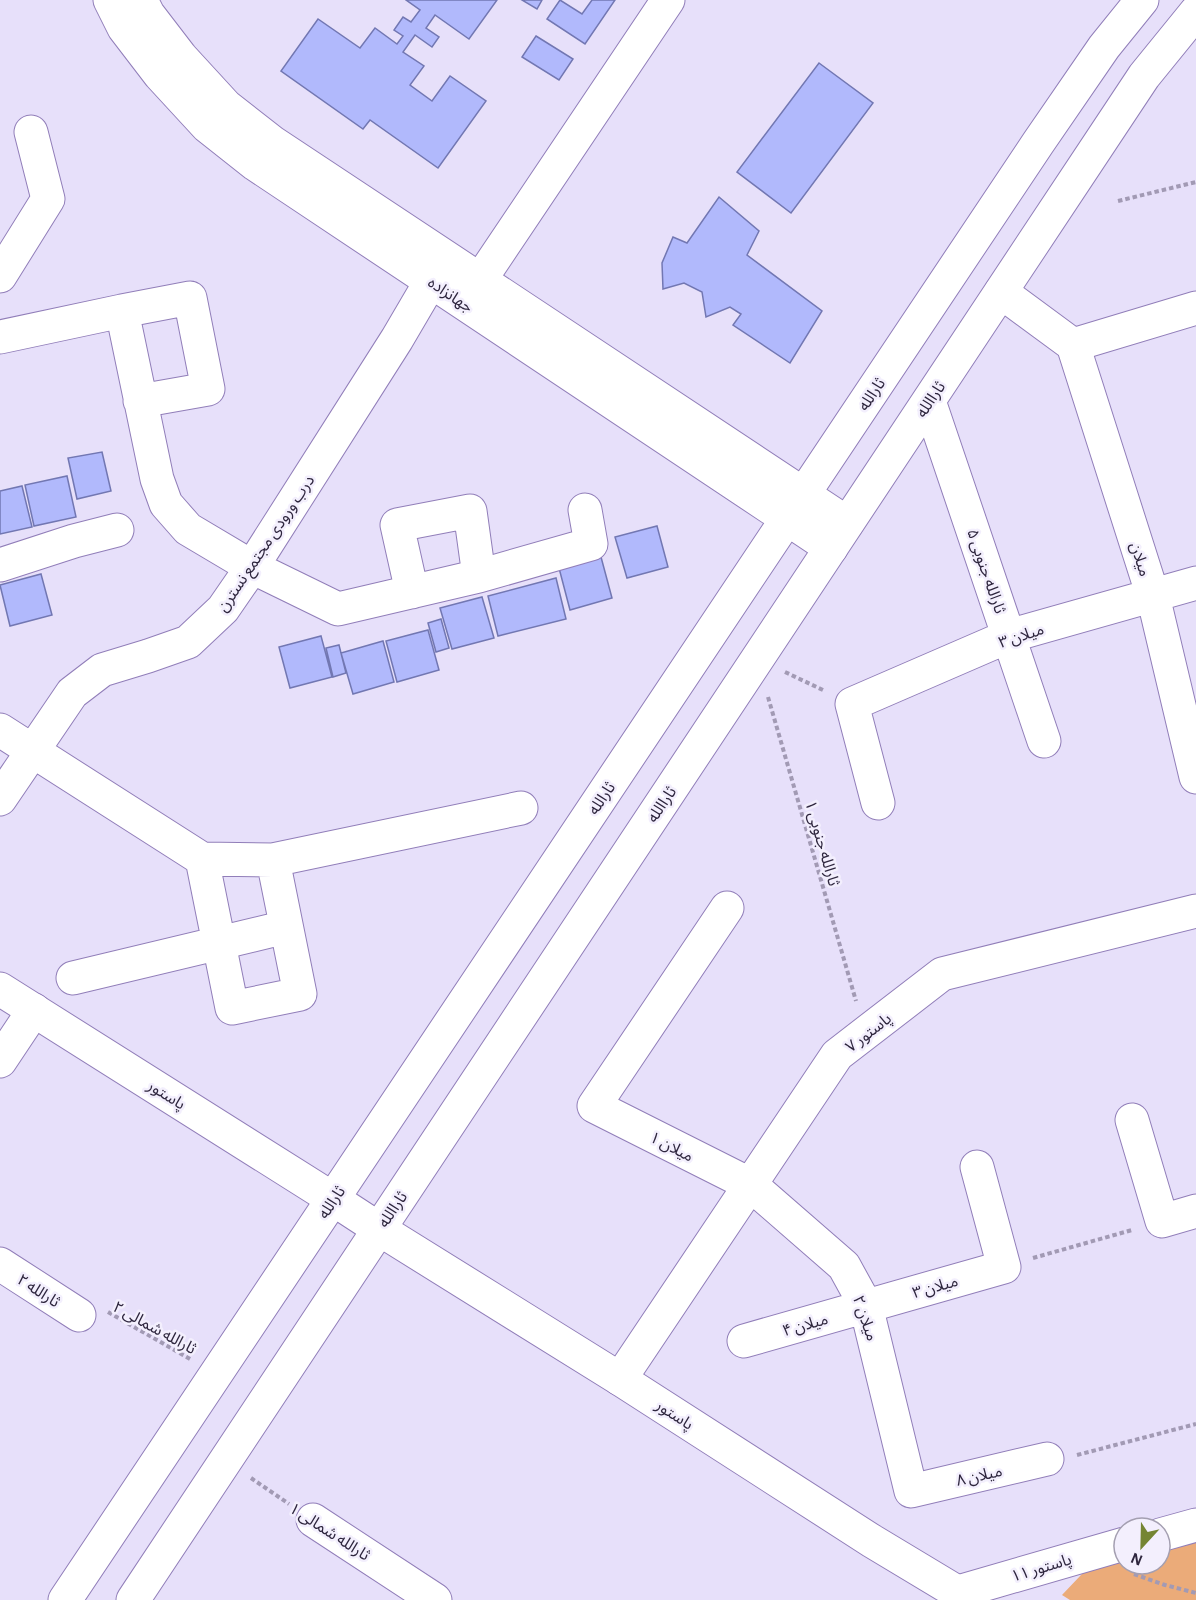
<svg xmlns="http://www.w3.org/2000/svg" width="1196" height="1600" viewBox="0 0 1196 1600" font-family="'Alegreya Sans','Noto Sans Arabic',sans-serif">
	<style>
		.green { fill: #ebab79 }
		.building { fill: #b1b9fc; stroke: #7277b2; stroke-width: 1.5 }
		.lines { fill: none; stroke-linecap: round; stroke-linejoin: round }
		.minor-casing { stroke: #917eb9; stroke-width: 35 }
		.tertiary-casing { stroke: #917eb9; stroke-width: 35 }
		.secondary-casing { stroke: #917eb9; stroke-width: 35 }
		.path { stroke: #a29ab4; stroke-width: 4; stroke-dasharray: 4.5 3; stroke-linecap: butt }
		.minor { stroke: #fff; stroke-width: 33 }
		.tertiary { stroke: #fff; stroke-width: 33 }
		.secondary { stroke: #fff; stroke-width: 33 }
		.labels { text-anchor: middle; stroke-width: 5; stroke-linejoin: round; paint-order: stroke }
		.street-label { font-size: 16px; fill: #2e263e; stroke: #f3effd }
	</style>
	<rect width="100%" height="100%" fill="#e7e0fa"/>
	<path class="green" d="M 1196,1532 L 1196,1600 L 1070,1600 L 1062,1595 L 1099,1556 L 1124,1550 L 1124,1564 L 1160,1564 L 1160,1541 Z"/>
	<path class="building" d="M 406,0 L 497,0 L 469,39 L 435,15 L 426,28 L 439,37 L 432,47 L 415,35 L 403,52 L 424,66 L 410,85 L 432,101 L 450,76 L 486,101 L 438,168 L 370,120 L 363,129 L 281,71 L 318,19 L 360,48 L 375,28 L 397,44 L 403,36 L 394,30 L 403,17 L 411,22 L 420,10 Z
		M 522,0 L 542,0 L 537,9 Z
		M 560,0 L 582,14 L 592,0 L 615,0 L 585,44 L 547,19 Z
		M 536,36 L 573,59 L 559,80 L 522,57 Z
		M 819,63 L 873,103 L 791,213 L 737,172 Z
		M 719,197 L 759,231 L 747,255 L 822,311 L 790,363 L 733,325 L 741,314 L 730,307 L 706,317 L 702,292 L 684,283 L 663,289 L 662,263 L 673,237 L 687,243 Z
		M 102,452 L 111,491 L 77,499 L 68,458 Z
		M 67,476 L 76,517 L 34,526 L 25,485 Z
		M 22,486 L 32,527 L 0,534 L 0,491 Z
		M 657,526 L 668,567 L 627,578 L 615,537 Z
		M 601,557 L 612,598 L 570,610 L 559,568 Z
		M 41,574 L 52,615 L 10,626 L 0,585 Z
		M 556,578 L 566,619 L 498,636 L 488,596 Z
		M 482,597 L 494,638 L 452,649 L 440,608 Z
		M 441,619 L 449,648 L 436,652 L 428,623 Z
		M 428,630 L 439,670 L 397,682 L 386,641 Z
		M 321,636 L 332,677 L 290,688 L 279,647 Z
		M 383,641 L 394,682 L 353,694 L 341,653 Z
		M 339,645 L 346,673 L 333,677 L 326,648 Z"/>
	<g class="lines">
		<defs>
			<path id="minor" d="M 0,276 L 48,199 L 31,132
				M 480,280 L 668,0
				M 1001,292 L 1073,345
				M 122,311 L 190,298 L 208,389 L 140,401
				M 0,337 L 122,311 L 157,479 L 166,504 L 188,529 L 252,567 L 338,609 L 479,576 L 591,544 L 585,510
				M 1073,345 L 1153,596 L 1196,777
				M 1073,345 L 1196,308
				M 929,401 L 1044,741
				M 0,565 L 74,541 L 117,530
				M 412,592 L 397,525 L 470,511 L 479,576
				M 0,730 L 202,859 L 273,860 L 521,808
				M 0,799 L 72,693 L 102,670 L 148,656 L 188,642 L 223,609 L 252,567 L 397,339 L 431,281
				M 878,803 L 852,704 L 1009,636 L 1196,583
				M 202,859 L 232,1008 L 300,994 L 273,860
				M 727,908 L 594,1106 L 751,1185 L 844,1266 L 866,1306 L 911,1491 L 1047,1459
				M 73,978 L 286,927
				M 0,1061 L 34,1010
				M 1132,1120 L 1162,1221 L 1196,1211
				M 0,1264 L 79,1315
				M 744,1341 L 1004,1267 L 977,1167
				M 620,1379 L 837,1055 L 942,974 L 1196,911
				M 313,1520 L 435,1600
				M 1160,1535 L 1196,1525
				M 958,1592 L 1124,1544"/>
			<path id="tertiary" d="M 110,0 L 124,28 L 160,75 L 207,126 L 255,164 L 831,548
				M 141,0 L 148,14 L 181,57 L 226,106 L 272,142 L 847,523
				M 0,989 L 333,1199
				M 379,1229 L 620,1379 L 872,1541 L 970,1600"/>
			<path id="secondary" d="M 333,1199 L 379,1229
				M 65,1600 L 1038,143 L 1104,47 L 1142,0
				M 133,1600 L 1144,76 L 1196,12"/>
		</defs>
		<use href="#minor" class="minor-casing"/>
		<use href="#tertiary" class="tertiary-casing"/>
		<use href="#secondary" class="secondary-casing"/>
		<path class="path" d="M 1118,201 L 1196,182
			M 785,672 L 825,691
			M 768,697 L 856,1001
			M 1033,1258 L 1132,1230
			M 108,1312 L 190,1359
			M 1077,1455 L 1196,1424
			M 251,1478 L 289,1504
			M 1134,1574 L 1165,1585 L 1196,1593"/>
		<use href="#minor" class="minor"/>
		<use href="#tertiary" class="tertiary"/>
		<use href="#secondary" class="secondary"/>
	</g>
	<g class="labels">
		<g class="street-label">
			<text transform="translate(451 294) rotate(34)" y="6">جهانزاده</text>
			<text transform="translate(871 394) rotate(-56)" y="6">ثارالله</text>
			<text transform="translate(930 399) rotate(-56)" y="6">ثاراالله</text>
			<text transform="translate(265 543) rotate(-56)" y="6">درب ورودی مجتمع نسترن</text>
			<text transform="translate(1141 559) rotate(72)" y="6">میلان</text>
			<text transform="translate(987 571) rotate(71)" y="6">ثارالله جنوبی ۵</text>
			<text transform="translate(1021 635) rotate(-18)" y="6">میلان ۳</text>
			<text transform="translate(601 798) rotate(-56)" y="6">ثارالله</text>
			<text transform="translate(661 804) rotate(-56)" y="6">ثاراالله</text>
			<text transform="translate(823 843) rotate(74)" y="6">ثارالله جنوبی ۱</text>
			<text transform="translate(868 1032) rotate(-38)" y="6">پاستور ۷</text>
			<text transform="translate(167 1094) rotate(32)" y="6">پاستور</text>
			<text transform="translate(672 1146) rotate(27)" y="6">میلان ۱</text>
			<text transform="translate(331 1202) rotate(-56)" y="6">ثارالله</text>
			<text transform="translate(392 1209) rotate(-56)" y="6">ثاراالله</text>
			<text transform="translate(935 1286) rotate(-16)" y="6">میلان ۳</text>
			<text transform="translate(39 1290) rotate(33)" y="6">ثارالله ۲</text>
			<text transform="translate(866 1318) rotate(71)" y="6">میلان ۲</text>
			<text transform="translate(805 1324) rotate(-16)" y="6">میلان ۴</text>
			<text transform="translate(155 1327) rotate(29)" y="6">ثارالله شمالی ۲</text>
			<text transform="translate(675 1414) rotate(33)" y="6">پاستور</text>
			<text transform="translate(979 1475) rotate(-13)" y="6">میلان ۸</text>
			<text transform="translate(330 1531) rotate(33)" y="6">ثارالله شمالی ۱</text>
			<text transform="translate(1041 1567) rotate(-17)" y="6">پاستور ۱۱</text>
		</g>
	</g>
	<g transform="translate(1142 1546) rotate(202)"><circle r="28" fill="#f3effd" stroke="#a49fb1" stroke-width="1.5"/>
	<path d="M0-4.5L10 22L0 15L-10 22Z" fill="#758533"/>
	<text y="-9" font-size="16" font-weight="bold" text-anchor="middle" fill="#2e263e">N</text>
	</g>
</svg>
